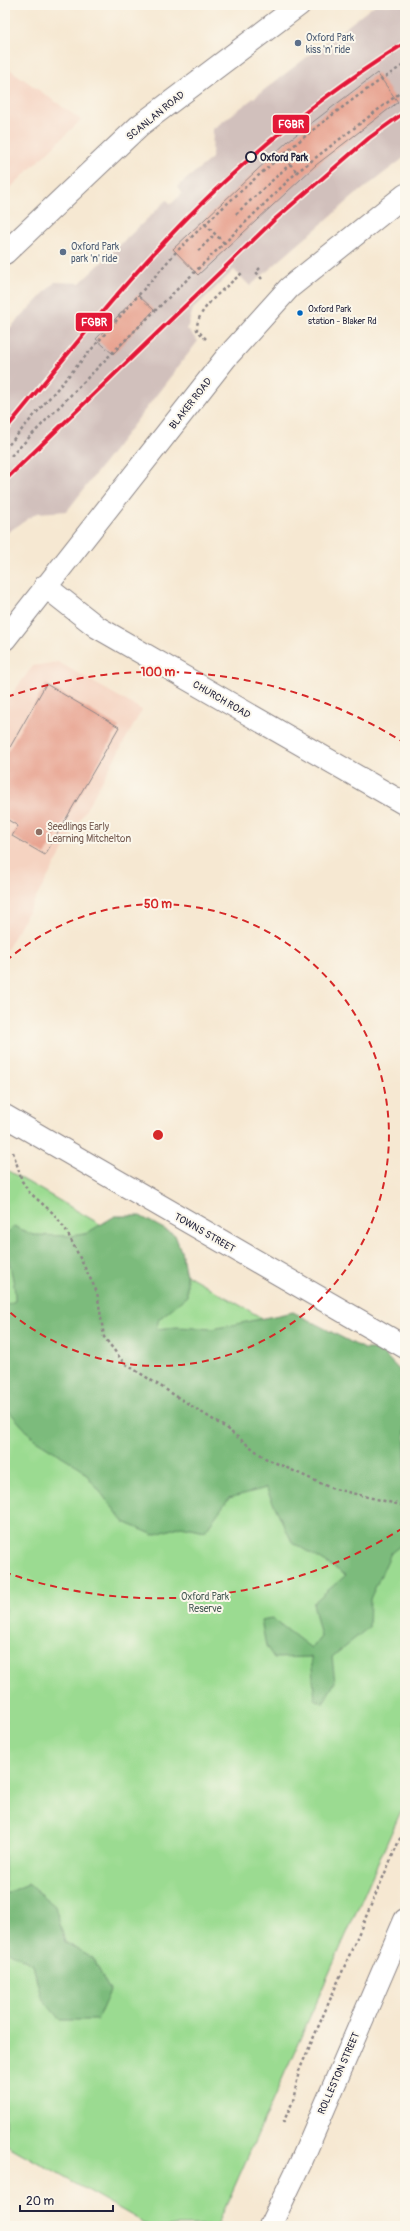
<svg xmlns="http://www.w3.org/2000/svg" width="410" height="2231" viewBox="0 0 410 2231" font-family="Pangolin,sans-serif">
	<style>
		.built { fill: #f5d3c1 }
		.industrial { fill: #d1c0bc }
		.green { fill: #9bdb91; stroke: #5e7e66 }
		.forest { fill: #7cbb7b; stroke: #4f6e5b }
		.building { fill: #e8a492 }
		.lines { fill: none; stroke-linecap: round; stroke-linejoin: round }
		.minor-casing { stroke: #8c8586; stroke-width: 24 }
		.path { stroke: #8c8586; stroke-width: 2.5; stroke-dasharray: 3 3; stroke-linecap: butt }
		.minor { stroke: #fff; stroke-width: 22 }
		.rail-1-casing { stroke: #fbf7ec; stroke-width: 7 }
		.rail-1 { stroke: #e31837; stroke-width: 4 }
		.ring { fill: none; stroke: #d62828; stroke-width: 2; stroke-dasharray: 7 5 }
		.service-dot { fill: #5c6f8a; stroke: #fbf7ec; stroke-width: 1.5 }
		.stop-dot { fill: #fbf7ec; stroke: #22223b; stroke-width: 2 }
		.bus-dot { fill: #0065bd; stroke: #fbf7ec; stroke-width: 1.5 }
		.education-dot { fill: #8d6e63; stroke: #fbf7ec; stroke-width: 1.5 }
		.labels { text-anchor: middle; stroke-width: 4; stroke-linejoin: round; paint-order: stroke }
		.bus-label { font-size: 9px; fill: #22223b; stroke: #fbf7ec; text-anchor: start }
		.service-label { font-size: 10px; fill: #4e5e75; stroke: #fbf7ec; text-anchor: start }
		.street-label { font-size: 10px; fill: #22223b; stroke: #fbf7ec }
		.stop-label { font-size: 10px; font-weight: bold; fill: #22223b; stroke: #fbf7ec; text-anchor: start }
		.education-label { font-size: 10px; fill: #785e54; stroke: #fbf7ec; text-anchor: start }
		.park-label { font-size: 10px; fill: #465a55; stroke: #fbf7ec }
		.centre { fill: #d62828; stroke: #fbf7ec; stroke-width: 2 }
		.ring-label { font-size: 12px; text-anchor: middle; font-weight: bold; fill: #d62828; stroke: #fbf7ec; stroke-width: 4; stroke-linejoin: round; paint-order: stroke }
		.line-badge { stroke: #fbf7ec; stroke-width: 1.5 }
		.badge-label { font-size: 11px; text-anchor: middle; font-weight: bold; fill: #fff }
	</style>
	<rect width="100%" height="100%" fill="#fbf7ec"/>
	<filter id="ink" filterUnits="userSpaceOnUse"><feTurbulence type="fractalNoise" baseFrequency=".025" numOctaves="2"/><feDisplacementMap in="SourceGraphic" scale="8" xChannelSelector="R" yChannelSelector="G"/><feConvolveMatrix kernelMatrix="1 2 1 2 8 2 1 2 1" color-interpolation-filters="sRGB"/></filter>
	<filter id="wash" filterUnits="userSpaceOnUse"><feTurbulence type="fractalNoise" baseFrequency=".012" numOctaves="4" result="noise"/><feDisplacementMap in="SourceGraphic" scale="16" xChannelSelector="R" yChannelSelector="G"/><feGaussianBlur stdDeviation="0.9" result="paint"/><feColorMatrix in="noise" values="0 0 0 0 0 0 0 0 0 0 0 0 0 0 0 0 0 1.4 0 .05"/><feComposite in="paint" operator="in"/></filter>
	<g filter="url(#wash)">
		<rect width="100%" height="100%" fill="#f6e8d2"/>
		<path class="built" d="M 5,66 L 81,120 L 5,193 Z
			M 58,662 L 142,710 L 5,953 L 5,703 L 33,666 Z"/>
		<path class="industrial" d="M 375,5 L 405,5 L 405,157 L 354,196 L 250,286 L 234,270 L 193,309 L 187,329 L 198,341 L 67,511 L 37,513 L 5,534 L 5,333 L 55,282 L 80,283 L 167,200 L 171,204 L 182,194 L 177,187 L 212,158 L 213,129 Z"/>
		<path class="green" d="M 5,1169 L 405,1401 L 405,1802 L 217,2226 L 150,2226 L 5,2144 Z"/>
		<path class="forest" d="M 115,1216 L 140,1216 L 175,1235 L 181,1251 L 187,1280 L 187,1296 L 159,1319 L 156,1329 L 177,1327 L 213,1329 L 293,1312 L 364,1349 L 379,1349 L 405,1376 L 405,1542 L 391,1553 L 370,1599 L 369,1627 L 332,1657 L 335,1682 L 323,1703 L 315,1699 L 311,1657 L 274,1658 L 266,1646 L 261,1620 L 272,1618 L 311,1648 L 321,1637 L 313,1603 L 346,1575 L 292,1542 L 266,1488 L 229,1498 L 205,1531 L 181,1526 L 154,1535 L 124,1522 L 81,1468 L 34,1439 L 5,1407 L 5,1305 L 15,1301 C 16,1278 5,1258 5,1235 L 14,1226 L 33,1235 L 70,1236 L 85,1234 Z
			M 28,1884 L 55,1906 L 65,1942 L 93,1958 L 110,1991 L 97,2020 L 60,2020 L 41,1997 L 33,1965 L 5,1949 L 5,1894 Z"/>
		<g id="blocks">
			<path class="building" d="M 377,73 L 398,102 L 316,165 L 198,275 L 173,249 L 288,141 Z
				M 138,295 L 154,310 L 113,354 L 96,339 Z
				M 46,684 L 119,727 L 45,855 L 12,836 L 18,826 L 5,818 L 5,756 Z"/>
		</g>
	</g>
	<g filter="url(#ink)">
		<use href="#blocks" fill-opacity="0" stroke="#8c8586" stroke-width="1"/>
		<g class="lines">
			<defs>
				<path id="minor" d="M 5,253 L 139,126 L 299,5
					M 45,586 L 97,627 L 405,804
					M 5,639 L 225,359 L 289,288 L 405,195
					M 5,1116 L 405,1347
					M 270,2226 L 301,2162 L 405,1920"/>
			</defs>
			<use href="#minor" class="minor-casing"/>
			<path class="path" d="M 282,155 L 297,172
				M 236,214 L 290,164
				M 205,224 L 225,244
				M 198,251 L 215,234
				M 260,268 L 256,272 L 262,279
				M 206,339 L 197,330 C 195,309 228,286 243,272
				M 5,449 L 176,252 C 247,183 322,117 405,64
				M 11,456 L 112,353 L 297,172 L 405,89
				M 13,1152 L 22,1181 L 29,1192 L 54,1214 L 66,1230 L 97,1292 L 104,1337 L 124,1363 L 223,1426 L 265,1458 L 331,1488 L 405,1506
				M 283,2123 L 293,2101 L 299,2071 L 405,1827"/>
			<use href="#minor" class="minor"/>
			<defs>
				<path id="rail-1" d="M 5,430 C 65,358 123,283 188,217 C 253,151 327,92 405,43
					M 5,480 L 273,221 L 369,138 L 405,112"/>
			</defs>
			<use href="#rail-1" class="rail-1-casing"/>
			<use href="#rail-1" class="rail-1"/>
		</g>
	</g>
	<g class="ring">
		<path d="M6 961A231 231 0 1 1 6 1309"/>
		<path d="M403 1528A463 463 0 0 1 7 1573M7 697A463 463 0 0 1 403 742"/>
	</g>
	<g class="service-dot">
		<circle cx="298" cy="43" r="4"/>
		<circle cx="63" cy="252" r="4"/>
	</g>
	<circle class="stop-dot" cx="251" cy="157" r="5"/>
	<circle class="bus-dot" cx="300" cy="313" r="3.5"/>
	<circle class="education-dot" cx="39" cy="832" r="4"/>
	<g class="labels">
		<g class="bus-label">
			<text x="308" y="312">Oxford Park<tspan x="308" dy="12">station - Blaker Rd</tspan></text>
		</g>
		<g class="service-label">
			<text x="306" y="41">Oxford Park<tspan x="306" dy="12">kiss 'n' ride</tspan></text>
			<text x="71" y="250">Oxford Park<tspan x="71" dy="12">park 'n' ride</tspan></text>
		</g>
		<g class="street-label">
			<text transform="translate(155 115) rotate(-39)" y="4">SCANLAN ROAD</text>
			<text transform="translate(190 403) rotate(-52)" y="4">BLAKER ROAD</text>
			<text transform="translate(222 699) rotate(30)" y="4">CHURCH ROAD</text>
			<text transform="translate(205 1232) rotate(30)" y="4">TOWNS STREET</text>
			<text transform="translate(338 2073) rotate(-66)" y="4">ROLLESTON STREET</text>
		</g>
		<g class="stop-label">
			<text x="260" y="161">Oxford Park</text>
		</g>
		<g class="education-label">
			<text x="47" y="830">Seedlings Early<tspan x="47" dy="12">Learning Mitchelton</tspan></text>
		</g>
		<g class="park-label">
			<text x="205" y="1600">Oxford Park<tspan x="205" dy="12">Reserve</tspan></text>
		</g>
	</g>
	<circle cx="158" cy="1135" r="6" class="centre"/>
	<g class="ring-label">
		<text x="158" y="676">100 m</text>
		<text x="158" y="908">50 m</text>
	</g>
	<g class="line-badge">
		<rect x="272" y="114" width="38" height="20" rx="4" fill="#e31837"/>
		<rect x="75" y="312" width="38" height="20" rx="4" fill="#e31837"/>
	</g>
	<g class="badge-label">
		<text x="291" y="128">FGBR</text>
		<text x="94" y="326">FGBR</text>
	</g>
	<rect width="410" height="2231" fill="none" stroke="#fbf7ec" stroke-width="20"/>
	<path d="M20 2205v6h93v-6" fill="none" stroke="#22223b" stroke-width="2"/>
	<text x="26" y="2205" font-size="12" fill="#22223b" stroke="#fbf7ec" stroke-width="3" paint-order="stroke">20 m</text>
</svg>
